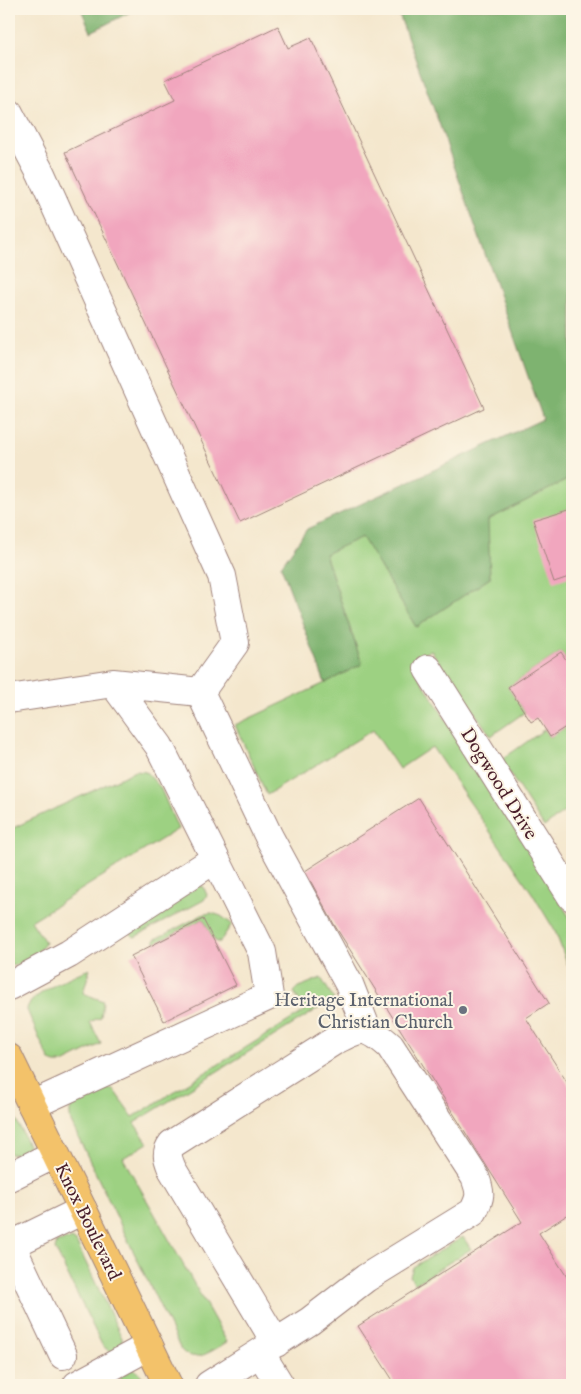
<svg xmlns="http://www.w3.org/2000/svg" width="581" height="1394" viewBox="0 0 581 1394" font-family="'IM FELL English',serif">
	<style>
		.green { fill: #9dd182; stroke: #747856 }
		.forest { fill: #7eb370; stroke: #64694e }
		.building { fill: #f1a6be }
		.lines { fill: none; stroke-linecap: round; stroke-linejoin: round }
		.minor-casing { stroke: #9f837c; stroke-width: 30 }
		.major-casing { stroke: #9f837c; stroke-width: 30 }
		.minor { stroke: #fff; stroke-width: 28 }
		.major { stroke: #f3c26a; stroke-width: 28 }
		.worship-dot { fill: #6b7280; stroke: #fcf5e5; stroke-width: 2 }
		.labels { text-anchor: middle; stroke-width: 4; stroke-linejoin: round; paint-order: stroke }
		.street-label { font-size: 19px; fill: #4a1f2b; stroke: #fcf5e5 }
		.worship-label { font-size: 19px; fill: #5b616d; stroke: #fcf5e5; text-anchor: end }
	</style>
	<rect width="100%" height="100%" fill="#fcf5e5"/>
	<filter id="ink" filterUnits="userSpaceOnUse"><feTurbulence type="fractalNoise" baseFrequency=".02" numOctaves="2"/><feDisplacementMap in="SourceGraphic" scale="10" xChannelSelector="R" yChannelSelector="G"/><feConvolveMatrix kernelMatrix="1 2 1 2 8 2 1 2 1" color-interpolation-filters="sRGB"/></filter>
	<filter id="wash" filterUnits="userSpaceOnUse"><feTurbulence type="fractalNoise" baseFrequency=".0096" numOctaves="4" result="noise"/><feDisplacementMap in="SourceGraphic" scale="20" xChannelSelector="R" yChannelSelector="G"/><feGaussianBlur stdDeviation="1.12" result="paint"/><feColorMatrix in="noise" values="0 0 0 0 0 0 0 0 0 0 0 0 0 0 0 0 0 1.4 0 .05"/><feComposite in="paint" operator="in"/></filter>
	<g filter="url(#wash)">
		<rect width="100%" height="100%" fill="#f4e7cd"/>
		<path class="green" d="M 569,479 L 572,484 L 572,669 L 561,652 L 508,687 L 525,712 L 491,736 L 431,650 L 410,662 L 572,921 L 572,976 L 555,931 L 532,893 L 432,747 L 399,769 L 373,730 L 267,795 L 235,725 L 325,683 L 362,664 L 325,554 L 362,536 L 416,627 L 490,578 L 487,520 Z
			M 572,723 L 572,806 L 544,827 L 501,760 L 545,729 L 550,737 Z
			M 135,771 L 146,772 L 160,787 L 178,829 L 31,921 L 45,942 C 37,956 24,965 9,966 L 9,824 L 11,829 Z
			M 199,886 L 203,886 L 207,895 L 204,900 L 135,937 L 132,936 L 130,929 Z
			M 212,913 L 221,916 L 232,924 L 219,943 L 214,940 L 203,919 L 156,943 L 154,940 L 204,914 Z
			M 90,969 L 83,993 L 103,1001 L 101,1017 L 90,1022 L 101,1044 L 63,1063 C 59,1063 55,1064 51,1061 C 45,1054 32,1021 27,1010 C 27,1008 28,1005 30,1003 C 38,992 76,973 90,969 Z
			M 321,978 L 334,999 L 134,1123 L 148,1143 L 123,1158 L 227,1342 C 213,1350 195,1365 181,1350 L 71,1122 C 70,1117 69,1112 71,1107 C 76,1095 102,1087 113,1089 L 133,1117 L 305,1011 L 294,992 L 299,987 Z
			M 9,1104 L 28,1145 L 27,1152 L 22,1154 L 10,1154 L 9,1151 Z
			M 463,1237 L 471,1249 L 415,1284 L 410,1276 L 413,1267 Z
			M 72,1239 L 76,1242 L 122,1338 L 123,1346 L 111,1353 L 102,1345 L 55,1249 L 57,1242 Z
			M 131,1369 C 140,1370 142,1377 146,1385 L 121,1385 C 119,1376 123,1374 131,1369 Z"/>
		<path class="forest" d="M 81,9 L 136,9 L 91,32 Z
			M 397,9 L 572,9 L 572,124 L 568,127 L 572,154 L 572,484 L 569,479 L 488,520 L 490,578 L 416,627 L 362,537 L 325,554 L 362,664 L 325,683 L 281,566 L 307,529 L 543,419 L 439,123 Z"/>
		<g id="blocks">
			<path class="building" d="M 278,26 L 288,48 L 311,38 L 484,408 L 240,523 L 65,152 L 175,100 L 165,80 Z
				M 572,508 L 572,576 L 554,582 L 533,520 Z
				M 561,652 L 572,669 L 572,723 L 550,737 L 538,718 L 531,722 L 508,687 Z
				M 419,798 L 549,1003 L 526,1018 L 572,1090 L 572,1212 L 539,1233 L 572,1285 L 572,1385 L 396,1385 L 358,1326 L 522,1222 L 335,926 L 305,871 Z
				M 203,919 L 236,985 L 164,1021 L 131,956 Z"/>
		</g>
	</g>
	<g filter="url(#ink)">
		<use href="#blocks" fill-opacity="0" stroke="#9f837c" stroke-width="1"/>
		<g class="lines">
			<defs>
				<path id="minor" d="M 9,113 L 41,174 L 222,576 L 235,643 L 200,692
					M 428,669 L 572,897
					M 113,683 L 200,692 L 269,837 L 349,984 L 367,1030
					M 9,699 L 113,683 L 159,746 L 262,952 L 269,996 L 32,1105
					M 9,986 L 69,954 L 215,859
					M 9,1177 L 55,1154
					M 11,1245 L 63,1355
					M 9,1246 L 83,1210
					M 261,1354 L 280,1385
					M 77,1385 L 149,1346
					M 209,1385 L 310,1321 L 366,1278 L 473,1212 C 481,1197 481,1193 475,1177 L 390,1046 C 365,1024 361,1027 334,1041 L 172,1144 C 165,1153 168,1159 172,1169 L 276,1343"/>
				<path id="major" d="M 9,1058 L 168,1385"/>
			</defs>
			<use href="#minor" class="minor-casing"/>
			<use href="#major" class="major-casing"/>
			<use href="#minor" class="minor"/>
			<use href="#major" class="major"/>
		</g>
	</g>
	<circle class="worship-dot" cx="463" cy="1010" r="5"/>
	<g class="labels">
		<g class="street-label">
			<text transform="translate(500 783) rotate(58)" y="7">Dogwood Drive</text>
			<text transform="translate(89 1221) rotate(64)" y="7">Knox Boulevard</text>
		</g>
		<g class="worship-label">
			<text x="453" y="1006">Heritage International<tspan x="453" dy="22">Christian Church</tspan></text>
		</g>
	</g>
	<rect width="581" height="1394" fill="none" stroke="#fcf5e5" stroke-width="30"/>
</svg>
